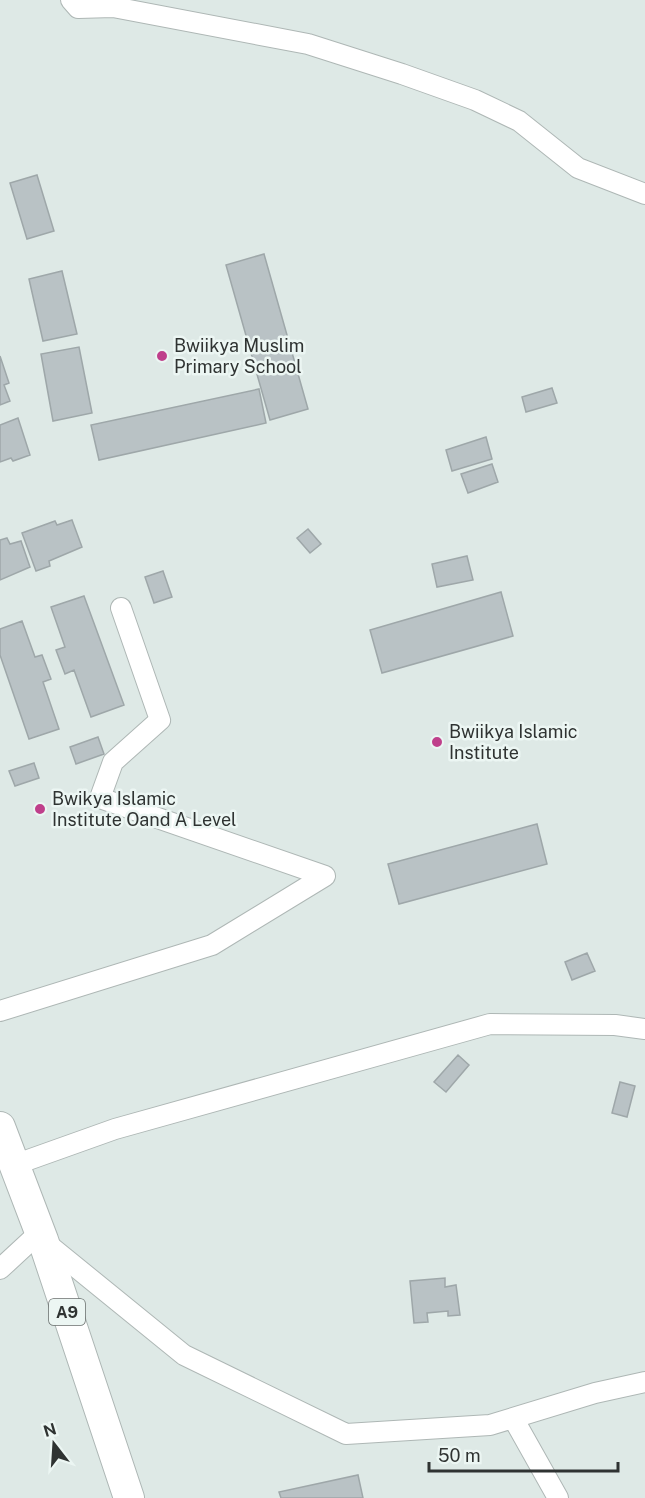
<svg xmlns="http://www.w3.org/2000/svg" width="645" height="1498" viewBox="0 0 645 1498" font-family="'Public Sans',sans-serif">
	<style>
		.building { fill: #b9c2c5; stroke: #9ea7a9; stroke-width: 1.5 }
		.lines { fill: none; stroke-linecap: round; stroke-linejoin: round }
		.minor-casing { stroke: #aeb7b5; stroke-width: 22 }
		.primary-casing { stroke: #aeb7b5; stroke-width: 32 }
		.minor { stroke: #fff; stroke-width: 20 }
		.primary { stroke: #fff; stroke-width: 30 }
		.poi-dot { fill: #bf3f8b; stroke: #ecf6f3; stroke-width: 2 }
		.labels { text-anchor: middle; stroke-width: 5; stroke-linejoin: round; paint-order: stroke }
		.shield { fill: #ecf6f3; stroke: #686e6c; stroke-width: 1.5 }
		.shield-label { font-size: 16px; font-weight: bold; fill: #2f3332 }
		.poi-label { font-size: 18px; fill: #2f3332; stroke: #ecf6f3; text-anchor: start }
	</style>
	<rect width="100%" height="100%" fill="#dee9e6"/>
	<path class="building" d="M 37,175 L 54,231 L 27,239 L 10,183 Z
		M 264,254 L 308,409 L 270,420 L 226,265 Z
		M 62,271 L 77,334 L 43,341 L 29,279 Z
		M 79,347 L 92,413 L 53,421 L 41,354 Z
		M 0,356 L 9,383 L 4,385 L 10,401 L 0,405 Z
		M 552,388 L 557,403 L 526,412 L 522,397 Z
		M 259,389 L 266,423 L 99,460 L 91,425 Z
		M 18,418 L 30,455 L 13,461 L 11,458 L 0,462 L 0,425 Z
		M 486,437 L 492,459 L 452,471 L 446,450 Z
		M 492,464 L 498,482 L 468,493 L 461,474 Z
		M 72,520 L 82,547 L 49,561 L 50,566 L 36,571 L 22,533 L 55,521 L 57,525 Z
		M 308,529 L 321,544 L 310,553 L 297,538 Z
		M 7,538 L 10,544 L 21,541 L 30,567 L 0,580 L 0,540 Z
		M 467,556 L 473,580 L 437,587 L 432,564 Z
		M 163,571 L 172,597 L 154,603 L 145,577 Z
		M 501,592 L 513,636 L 382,673 L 370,630 Z
		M 84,596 L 124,705 L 91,717 L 74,670 L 65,674 L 56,650 L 65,647 L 51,607 Z
		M 22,621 L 35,657 L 42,655 L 51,679 L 43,682 L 59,729 L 29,739 L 0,655 L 0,629 Z
		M 98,737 L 104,754 L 76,764 L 70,747 Z
		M 34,763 L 39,778 L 15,786 L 9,771 Z
		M 537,824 L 547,864 L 399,904 L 388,864 Z
		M 587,953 L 595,971 L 572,980 L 565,962 Z
		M 458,1055 L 469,1065 L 446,1092 L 434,1082 Z
		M 620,1082 L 635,1086 L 627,1117 L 612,1113 Z
		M 445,1278 L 445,1287 L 456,1285 L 460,1315 L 448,1316 L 448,1311 L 427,1313 L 428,1322 L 414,1323 L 410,1281 Z
		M 358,1475 L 363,1498 L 281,1498 L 279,1492 Z"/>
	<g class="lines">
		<defs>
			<path id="minor" d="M 71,0 L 78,8 L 113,7 L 308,44 L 402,74 L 475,100 L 519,121 L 578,168 L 645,194
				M 0,1011 L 212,945 L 325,876 L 100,798 L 113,762 L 160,720 L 121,608
				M 14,1165 L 115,1129 L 490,1024 L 615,1025 L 645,1029
				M 45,1242 L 184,1355 L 346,1434 L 490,1425 L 595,1393 L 645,1382
				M 0,1269 L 40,1232
				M 513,1418 L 558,1498"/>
			<path id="primary" d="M 0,1127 L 43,1240 L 129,1498"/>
		</defs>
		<use href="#minor" class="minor-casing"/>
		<use href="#primary" class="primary-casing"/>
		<use href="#minor" class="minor"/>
		<use href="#primary" class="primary"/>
	</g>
	<g class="poi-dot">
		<circle cx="162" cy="356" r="6"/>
		<circle cx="437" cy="742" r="6"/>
		<circle cx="40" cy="809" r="6"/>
	</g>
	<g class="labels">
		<rect class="shield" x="49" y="1299" width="36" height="26" rx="4.5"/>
		<g class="shield-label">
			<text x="67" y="1318">A9</text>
		</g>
		<g class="poi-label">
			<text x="174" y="352">Bwiikya Muslim<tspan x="174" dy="21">Primary School</tspan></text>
			<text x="449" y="738">Bwiikya Islamic<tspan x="449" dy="21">Institute</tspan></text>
			<text x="52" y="805">Bwikya Islamic<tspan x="52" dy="21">Institute Oand A Level</tspan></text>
		</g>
	</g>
	<g transform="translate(54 1444) rotate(343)" stroke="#ecf6f3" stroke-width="4.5" paint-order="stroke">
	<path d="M0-4.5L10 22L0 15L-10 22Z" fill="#2f3332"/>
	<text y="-9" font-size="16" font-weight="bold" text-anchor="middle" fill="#2f3332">N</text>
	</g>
	<path d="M429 1462v9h189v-9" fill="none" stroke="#2f3332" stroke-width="3"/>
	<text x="438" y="1462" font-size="18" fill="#2f3332" stroke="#ecf6f3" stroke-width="4.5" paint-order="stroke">50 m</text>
</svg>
